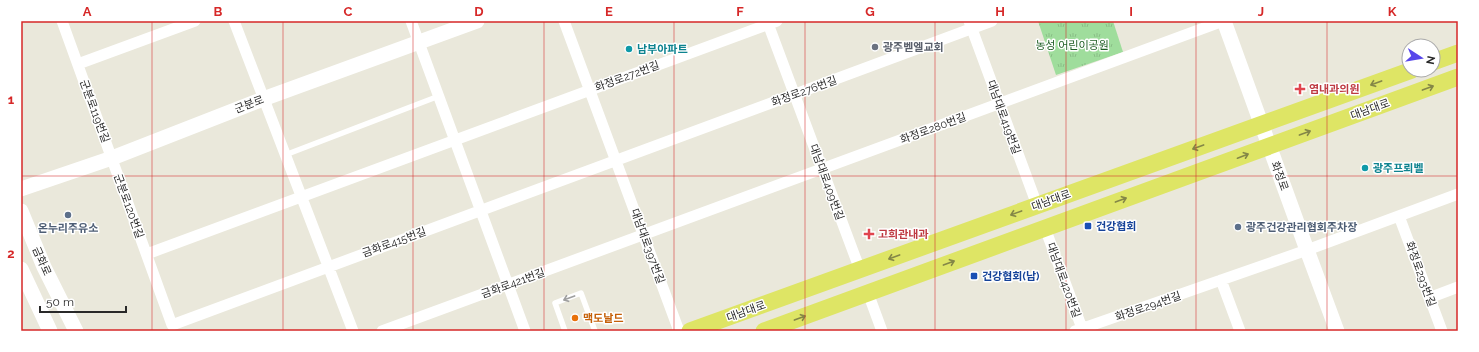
<svg xmlns="http://www.w3.org/2000/svg" width="1479" height="352" viewBox="0 0 1479 352" font-family="Raleway,'Noto Sans KR',sans-serif">
	<style>
		.grass { fill: url(#grass-tufts) }
		.lines { fill: none; stroke-linecap: round; stroke-linejoin: round }
		.lane { stroke: #fff; stroke-width: 5.5 }
		.street { stroke: #fff; stroke-width: 11 }
		.secondary { stroke: #fff; stroke-width: 15 }
		.primary { stroke: #dee565; stroke-width: 17 }
		.oneway { stroke: #848747 }
		.oneway2 { stroke: #9f9f9f }
		.grid { fill: none; stroke: #d62828; stroke-width: 1; stroke-opacity: 0.55 }
		.worship-dot { fill: #6b7280; stroke: #fff; stroke-width: 1.5 }
		.culture-dot { fill: #0f9aa8; stroke: #fff; stroke-width: 1.5 }
		.health-dot { fill: #e0444e; stroke: #fff; stroke-width: 1.5 }
		.service-dot { fill: #5c6f8a; stroke: #fff; stroke-width: 1.5 }
		.transit-dot { fill: #1a4fb4; stroke: #fff; stroke-width: 1.5 }
		.food-dot { fill: #e8710a; stroke: #fff; stroke-width: 1.5 }
		.labels { text-anchor: middle; stroke-width: 3; stroke-linejoin: round; paint-order: stroke }
		.park-label { font-size: 11px; fill: #1f5f24; stroke: #fff }
		.worship-label { font-size: 11px; font-weight: bold; fill: #5b616d; stroke: #fff; text-anchor: start }
		.culture-label { font-size: 11px; font-weight: bold; fill: #0d838f; stroke: #fff; text-anchor: start }
		.street-label { font-size: 11px; fill: #292929; stroke: #fff }
		.health-label { font-size: 11px; font-weight: bold; fill: #be3a42; stroke: #fff; text-anchor: start }
		.transit-label { font-size: 11px; font-weight: bold; fill: #164399; stroke: #fff; text-anchor: start }
		.service-label { font-size: 11px; font-weight: bold; fill: #4e5e75; stroke: #fff; text-anchor: start }
		.food-label { font-size: 11px; font-weight: bold; fill: #c56008; stroke: #fff; text-anchor: start }
		.neatline { fill: none; stroke: #d62828; stroke-width: 1.5 }
		.grid-label { font-size: 13px; text-anchor: middle; font-weight: bold; fill: #d62828 }
	</style>
	<defs>
		<pattern id="grass-tufts" width="24" height="20" patternUnits="userSpaceOnUse"><rect width="24" height="20" fill="#9fdd9c"/><path d="M3 7l-1-3M5 7V3M7 7l1-3M15 17l-1-3M17 17v-4M19 17l1-3" fill="none" stroke="#89be86"/></pattern>
	</defs>
	<rect width="100%" height="100%" fill="#eae8db"/>
	<path class="grass" d="M 1038,21 L 1113,21 L 1123,52 L 1056,75 Z"/>
	<g class="lines">
		<path class="lane" d="M 285,155 L 439,96
			M 565,331 L 555,303 L 581,293 L 595,331"/>
		<path class="street" d="M 62,21 L 172,325 L 992,21
			M 234,21 L 353,331
			M 411,21 L 525,331
			M 564,21 L 679,331
			M 767,21 L 860,270
			M 969,21 L 1037,205
			M 78,64 L 195,21
			M 1399,216 L 1442,331
			M 1045,228 L 1083,331
			M 147,254 L 777,21
			M 1221,280 L 1240,331
			M 868,293 L 882,331
			M 1429,298 L 1458,287
			M 382,331 L 1223,21
			M 1075,331 L 1307,250 L 1458,194"/>
		<path class="secondary" d="M 1224,21 L 1307,250 L 1337,331
			M 21,189 L 112,158 L 263,99 L 477,21
			M 21,211 L 44,267 L 76,331
			M 21,269 L 50,331"/>
		<path class="primary" d="M 1433,62 L 1458,53
			M 690,331 L 1412,70
			M 764,331 L 1458,77"/>
	</g>
	<defs><path id="oneway-shaft" d="M-6 0H5M1.5-3L5.5 0L1.5 3" fill="none" stroke-width="1.6" stroke-linecap="round" stroke-linejoin="round"/></defs>
	<g class="oneway">
		<use href="#oneway-shaft" transform="translate(1376 83) rotate(160)"/>
		<use href="#oneway-shaft" transform="translate(1428 88) rotate(-20)"/>
		<use href="#oneway-shaft" transform="translate(1305 133) rotate(-20)"/>
		<use href="#oneway-shaft" transform="translate(1198 147) rotate(160)"/>
		<use href="#oneway-shaft" transform="translate(1243 156) rotate(-21)"/>
		<use href="#oneway-shaft" transform="translate(1121 200) rotate(-20)"/>
		<use href="#oneway-shaft" transform="translate(1016 213) rotate(160)"/>
		<use href="#oneway-shaft" transform="translate(894 257) rotate(160)"/>
		<use href="#oneway-shaft" transform="translate(949 263) rotate(-20)"/>
		<use href="#oneway-shaft" transform="translate(800 318) rotate(-20)"/>
	</g>
	<use class="oneway2" href="#oneway-shaft" transform="translate(569 298) rotate(160)"/>
	<path class="grid" d="M 152,21 L 152,331M 283,21 L 283,331M 413,21 L 413,331M 544,21 L 544,331M 674,21 L 674,331M 805,21 L 805,331M 935,21 L 935,331M 1066,21 L 1066,331M 1196,21 L 1196,331M 1327,21 L 1327,331M 21,176 L 1458,176"/>
	<circle class="worship-dot" cx="875" cy="47" r="4"/>
	<g class="culture-dot">
		<circle cx="629" cy="49" r="4"/>
		<circle cx="1365" cy="168" r="4"/>
	</g>
	<g class="health-dot">
		<path d="M1298 83h4v4h4v4h-4v4h-4v-4h-4v-4h4z"/>
		<path d="M867 228h4v4h4v4h-4v4h-4v-4h-4v-4h4z"/>
	</g>
	<g class="service-dot">
		<circle cx="68" cy="215" r="4"/>
		<circle cx="1238" cy="227" r="4"/>
	</g>
	<g class="transit-dot">
		<rect x="1084" y="222" width="8" height="8" rx="2"/>
		<rect x="970" y="272" width="8" height="8" rx="2"/>
	</g>
	<circle class="food-dot" cx="575" cy="318" r="4"/>
	<g class="labels">
		<g class="park-label">
			<text x="1072" y="49">농성 어린이공원</text>
		</g>
		<g class="worship-label">
			<text x="883" y="51">광주벧엘교회</text>
		</g>
		<g class="culture-label">
			<text x="637" y="53">남부아파트</text>
			<text x="1373" y="172">광주프뢰벨</text>
		</g>
		<g class="street-label">
			<text transform="translate(627 76) rotate(-20)" y="4">화정로272번길</text>
			<text transform="translate(804 91) rotate(-20)" y="4">화정로276번길</text>
			<text transform="translate(249 104) rotate(-21)" y="4">군분로</text>
			<text transform="translate(1370 109) rotate(-20)" y="4">대남대로</text>
			<text transform="translate(95 111) rotate(70)" y="4">군분로119번길</text>
			<text transform="translate(1004 117) rotate(70)" y="4">대남대로419번길</text>
			<text transform="translate(933 128) rotate(-20)" y="4">화정로280번길</text>
			<text transform="translate(1280 176) rotate(70)" y="4">화정로</text>
			<text transform="translate(827 182) rotate(70)" y="4">대남대로409번길</text>
			<text transform="translate(1051 200) rotate(-20)" y="4">대남대로</text>
			<text transform="translate(129 206) rotate(70)" y="4">군분로120번길</text>
			<text transform="translate(394 242) rotate(-20)" y="4">금화로415번길</text>
			<text transform="translate(648 246) rotate(70)" y="4">대남대로397번길</text>
			<text transform="translate(42 261) rotate(66)" y="4">금화로</text>
			<text transform="translate(1421 274) rotate(70)" y="4">화정로293번길</text>
			<text transform="translate(1064 280) rotate(70)" y="4">대남대로420번길</text>
			<text transform="translate(513 283) rotate(-20)" y="4">금화로421번길</text>
			<text transform="translate(1148 306) rotate(-19)" y="4">화정로294번길</text>
			<text transform="translate(746 311) rotate(-20)" y="4">대남대로</text>
		</g>
		<g class="health-label">
			<text x="1309" y="93">염내과의원</text>
			<text x="878" y="238">고희관내과</text>
		</g>
		<g class="transit-label">
			<text x="1096" y="230">건강협회</text>
			<text x="982" y="280">건강협회(남)</text>
		</g>
		<g class="service-label">
			<text x="1246" y="231">광주건강관리협회주차장</text>
			<text x="68" y="232" text-anchor="middle">온누리주유소</text>
		</g>
		<g class="food-label">
			<text x="583" y="322">맥도날드</text>
		</g>
	</g>
	<rect width="1479" height="352" fill="none" stroke="#ffffff" stroke-width="44"/>
	<g transform="translate(1421 58) rotate(102)"><circle r="19" fill="#ffffff" stroke="#a9a9a9"/>
	<path d="M0-3L7 15L0 10L-7 15Z" fill="#5847eb"/>
	<text y="-6" font-size="11" font-weight="bold" text-anchor="middle" fill="#292929">N</text>
	</g>
	<path d="M40 306v6h86v-6" fill="none" stroke="#292929" stroke-width="2"/>
	<text x="46" y="306" font-size="12" fill="#292929" stroke="#ffffff" stroke-width="3" paint-order="stroke">50 m</text>
	<rect x="22" y="22" width="1435" height="308" class="neatline"/>
	<g class="grid-label">
		<text x="87" y="16">A</text>
		<text x="218" y="16">B</text>
		<text x="348" y="16">C</text>
		<text x="479" y="16">D</text>
		<text x="609" y="16">E</text>
		<text x="740" y="16">F</text>
		<text x="870" y="16">G</text>
		<text x="1000" y="16">H</text>
		<text x="1131" y="16">I</text>
		<text x="1261" y="16">J</text>
		<text x="1392" y="16">K</text>
		<text x="11" y="104">1</text>
		<text x="11" y="258">2</text>
	</g>
</svg>
